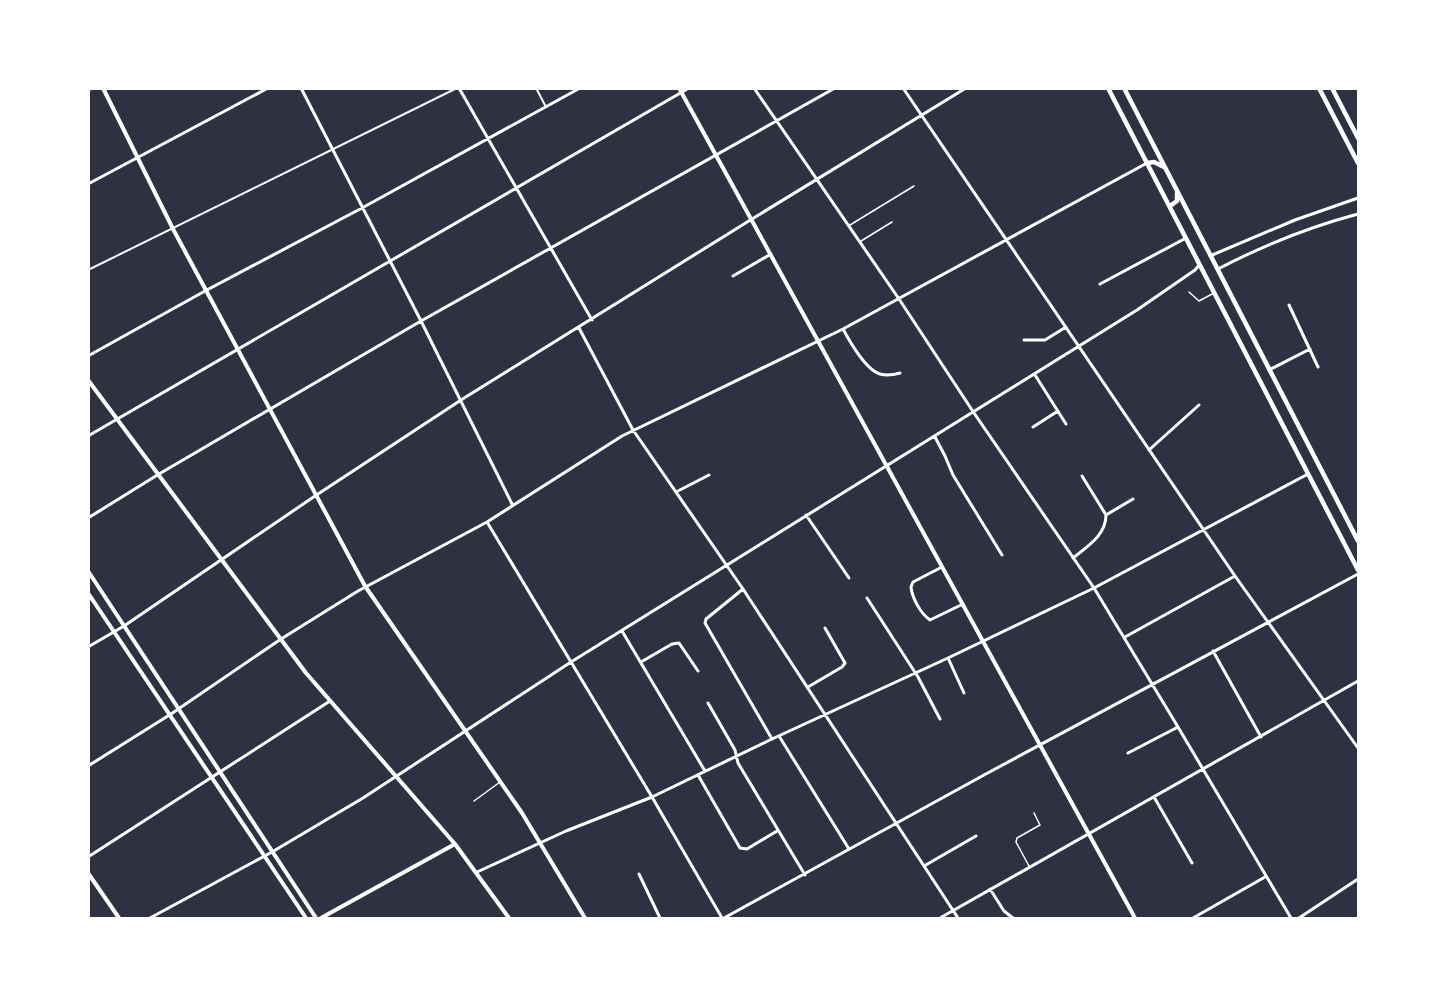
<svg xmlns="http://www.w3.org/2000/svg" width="1447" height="1007" viewBox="0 0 1447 1007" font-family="'Zilla Slab',serif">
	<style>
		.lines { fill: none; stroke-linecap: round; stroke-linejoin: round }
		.service { stroke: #fff; stroke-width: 1.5 }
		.pedestrian { stroke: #fff; stroke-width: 2 }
		.minor { stroke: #fff; stroke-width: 3 }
		.tertiary { stroke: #fff; stroke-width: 4 }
		.secondary { stroke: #fff; stroke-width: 4 }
		.primary { stroke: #fff; stroke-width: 4.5 }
	</style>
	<rect width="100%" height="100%" fill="#2d3142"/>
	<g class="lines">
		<path class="service" d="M 850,225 L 914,186
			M 861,241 L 892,222
			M 1189,292 L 1199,301 L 1214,293
			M 474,801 L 500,782
			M 1029,866 L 1016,842 L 1017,838 L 1040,825 L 1034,813"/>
		<path class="pedestrian" d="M 536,88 L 546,107
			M 88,270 L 457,88"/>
		<path class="minor" d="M 301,88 L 421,321 L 512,504
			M 459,88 L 592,320
			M 754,88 L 899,299 L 974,413 L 1094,588 L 1178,727 L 1291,918
			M 903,88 L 1235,576 L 1358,748
			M 88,184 L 268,88
			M 1210,256 L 1295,220 L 1358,198
			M 1218,269 C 1264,245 1309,227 1358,214
			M 733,276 L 771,254
			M 1100,284 L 1186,238
			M 1289,305 L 1318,367
			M 579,328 L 633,430 L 743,589 L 958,918
			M 843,329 C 850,342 866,370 880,374 C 887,376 893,375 900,373
			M 1024,340 L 1045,340 L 1066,327
			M 88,356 L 205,291 L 362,208 L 580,88
			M 1269,370 L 1310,349
			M 1035,375 L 1066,424
			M 1033,427 L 1058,411
			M 88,436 L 689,88
			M 935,437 L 945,456 L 953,475 L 1002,555
			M 1149,450 L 1199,405
			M 676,492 L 709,475
			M 806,515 L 849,578
			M 1106,515 L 1133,499
			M 88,518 L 159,474 L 421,321 L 835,88
			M 487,522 L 652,797 L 722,918
			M 1073,558 C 1088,546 1106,535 1106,515 L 1082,476
			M 942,567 L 913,582 L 911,587 C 912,598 921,614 930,620 L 963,604
			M 743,589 L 706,619 L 705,623 L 772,739
			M 867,598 L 918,677 L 940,719
			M 622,631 L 705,771
			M 1125,637 L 1235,576
			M 88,647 L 124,626 L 315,496 L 461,400 L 752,219 L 966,88
			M 1213,651 L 1261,737
			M 948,658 L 964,693
			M 641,662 L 672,644 L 679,643 L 698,671
			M 808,687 L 842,667 L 845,663 L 825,628
			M 708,703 L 735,750 L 738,763 L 805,875
			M 779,736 L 849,849
			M 1128,753 L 1178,727
			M 88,766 L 171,714 L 281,639 L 358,591 L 487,522 L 622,436 L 843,329 L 1147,163
			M 698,775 L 740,848 L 747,849 L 777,831
			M 1154,797 L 1192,863
			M 88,857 L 330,701
			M 924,866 L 976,836
			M 477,872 L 566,831 L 652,797 L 772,739 L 948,658 L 1094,588 L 1308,474
			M 639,874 L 660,918
			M 990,889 L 1004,911 L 1013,918
			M 150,918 L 272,852 L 363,798 L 571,662 L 1137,310 L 1195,270 L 1199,265
			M 724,918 L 984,775 L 1358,574
			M 940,918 L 1358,681
			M 1193,918 L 1265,877
			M 1299,918 L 1358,879"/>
		<path class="tertiary" d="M 103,88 L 173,229 L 365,586 L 522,813 L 585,918
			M 679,88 L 1135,918
			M 88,90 L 90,88
			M 88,380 L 306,673 L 455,844 L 509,918
			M 88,873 L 119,918
			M 321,918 L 455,844"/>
		<path class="secondary" d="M 88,571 L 316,918
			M 88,593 L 306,918"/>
		<path class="primary" d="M 1108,88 L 1358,570
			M 1124,88 L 1358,541
			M 1319,88 L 1358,163
			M 1332,88 L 1358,138
			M 1147,163 L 1154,162 L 1164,167
			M 1170,206 L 1177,201 L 1177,193"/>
	</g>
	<rect width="1447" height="1007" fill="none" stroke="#ffffff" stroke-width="180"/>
</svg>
